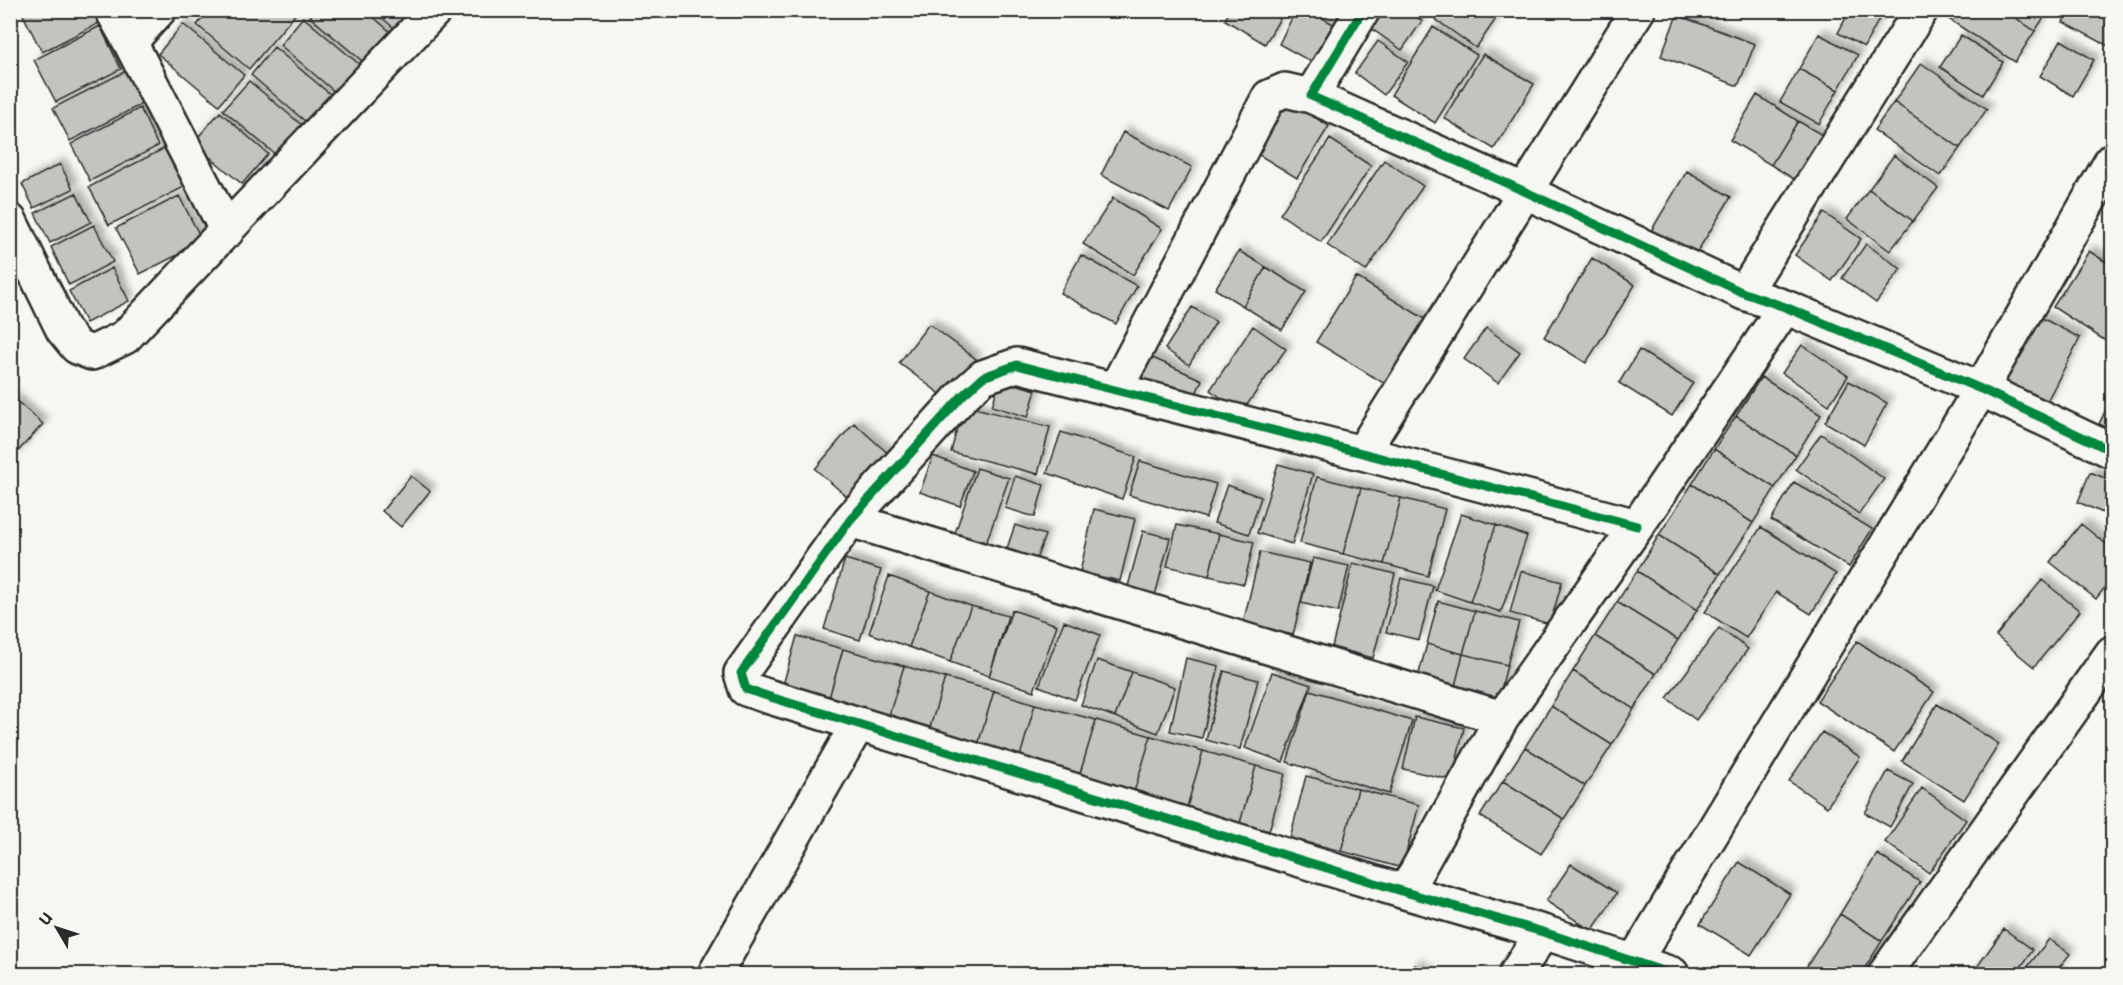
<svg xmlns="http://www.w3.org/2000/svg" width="2123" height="985" viewBox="0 0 2123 985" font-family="Mali,sans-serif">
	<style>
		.building { fill: #c3c3c0; stroke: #2b2b2b; stroke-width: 1.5; filter: url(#shadow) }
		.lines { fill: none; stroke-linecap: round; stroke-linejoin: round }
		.minor-casing { stroke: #2b2b2b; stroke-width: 38 }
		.minor { stroke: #f6f6f2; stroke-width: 33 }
		.cycleway-casing { stroke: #f6f6f2; stroke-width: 13 }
		.cycleway { stroke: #00873e; stroke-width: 9 }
	</style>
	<defs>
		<filter id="shadow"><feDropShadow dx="5.5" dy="-5.5" stdDeviation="3" flood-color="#0004"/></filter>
	</defs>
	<rect width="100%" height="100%" fill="#f6f6f2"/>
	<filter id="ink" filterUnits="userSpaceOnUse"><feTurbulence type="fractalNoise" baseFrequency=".0167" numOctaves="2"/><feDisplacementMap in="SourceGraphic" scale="12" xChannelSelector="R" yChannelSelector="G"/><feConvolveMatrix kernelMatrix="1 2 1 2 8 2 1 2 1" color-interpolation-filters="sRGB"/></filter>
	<g filter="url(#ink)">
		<path class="building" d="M 28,10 L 97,10 L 103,21 L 42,52 L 22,13 Z
			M 209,10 L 298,10 L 298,11 L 249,69 L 197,25 Z
			M 315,10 L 365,10 L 393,34 L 367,65 L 310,17 Z
			M 373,10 L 410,10 L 395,29 Z
			M 1230,10 L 1285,10 L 1265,44 L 1225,20 Z
			M 1296,10 L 1308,10 L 1344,30 L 1324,69 L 1279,44 Z
			M 1330,10 L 1354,10 L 1349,20 Z
			M 1380,10 L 1407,10 L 1422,21 L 1402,50 L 1369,27 Z
			M 1441,10 L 1502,10 L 1476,48 L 1435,19 Z
			M 1850,10 L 1884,10 L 1864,47 L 1838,33 Z
			M 1940,10 L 2004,10 L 2035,31 L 2015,62 L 1939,13 Z
			M 2004,10 L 2049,10 L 2035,31 Z
			M 2069,10 L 2112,10 L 2112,48 L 2063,22 Z
			M 1677,15 L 1755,44 L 1738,86 L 1661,56 Z
			M 303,17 L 366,70 L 342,98 L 280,45 Z
			M 183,24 L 244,75 L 219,105 L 158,54 Z
			M 100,26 L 121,69 L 56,102 L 34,60 Z
			M 1433,27 L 1477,55 L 1435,123 L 1391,95 Z
			M 1819,34 L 1858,55 L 1838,90 L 1799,69 Z
			M 1961,35 L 2003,62 L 1983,95 L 1940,67 Z
			M 2061,40 L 2094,60 L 2073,96 L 2040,76 Z
			M 1378,41 L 1408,62 L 1384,95 L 1355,73 Z
			M 274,47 L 337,100 L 313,128 L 251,75 Z
			M 1483,54 L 1534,84 L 1494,149 L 1444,118 Z
			M 1921,63 L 1987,109 L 1960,148 L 1894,102 Z
			M 1799,69 L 1838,90 L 1819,124 L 1780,102 Z
			M 126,71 L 142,104 L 70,141 L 53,108 Z
			M 249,81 L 303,126 L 277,156 L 223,110 Z
			M 1757,95 L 1798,121 L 1771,165 L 1730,140 Z
			M 1288,101 L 1329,126 L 1297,178 L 1256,153 Z
			M 1894,102 L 1960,148 L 1940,176 L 1874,130 Z
			M 140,108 L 158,146 L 90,181 L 71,144 Z
			M 220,112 L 268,154 L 242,184 L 193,143 Z
			M 1798,121 L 1829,139 L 1802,184 L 1771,165 Z
			M 1123,132 L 1192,167 L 1169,211 L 1101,175 Z
			M 1330,139 L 1371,166 L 1321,242 L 1280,214 Z
			M 167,147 L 186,186 L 109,225 L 89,187 Z
			M 1894,155 L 1938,188 L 1913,221 L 1869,189 Z
			M 1384,160 L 1423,186 L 1366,271 L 1327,245 Z
			M 60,164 L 73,189 L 34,208 L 22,184 Z
			M 1687,171 L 1731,197 L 1694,257 L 1651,231 Z
			M 1869,189 L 1913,221 L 1890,251 L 1847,219 Z
			M 76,193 L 91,222 L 50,243 L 35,213 Z
			M 179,196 L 203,242 L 140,274 L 116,228 Z
			M 1113,198 L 1162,229 L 1133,275 L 1083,244 Z
			M 1824,213 L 1861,239 L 1832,281 L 1795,255 Z
			M 94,225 L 113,262 L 69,285 L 51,247 Z
			M 1866,244 L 1901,269 L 1876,303 L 1842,278 Z
			M 1239,251 L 1266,267 L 1243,306 L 1215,289 Z
			M 2089,251 L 2112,266 L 2112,345 L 2053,307 Z
			M 1081,255 L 1137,286 L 1116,324 L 1060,293 Z
			M 1592,258 L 1635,285 L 1586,363 L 1544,337 Z
			M 1266,267 L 1306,292 L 1282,330 L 1243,306 Z
			M 112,268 L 129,301 L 86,323 L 69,291 Z
			M 1356,277 L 1425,319 L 1385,384 L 1316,342 Z
			M 1192,307 L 1216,322 L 1189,365 L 1165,349 Z
			M 2040,317 L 2080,338 L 2045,405 L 2005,383 Z
			M 929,324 L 976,359 L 947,399 L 899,363 Z
			M 1253,326 L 1286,349 L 1242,412 L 1210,390 Z
			M 1486,328 L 1520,352 L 1498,383 L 1464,359 Z
			M 1802,345 L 1848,376 L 1829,405 L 1782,373 Z
			M 1639,350 L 1693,383 L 1672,416 L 1619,383 Z
			M 1146,355 L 1202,380 L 1191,405 L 1135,381 Z
			M 1761,377 L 1821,415 L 1796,455 L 1736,416 Z
			M 1000,380 L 1036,390 L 1028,417 L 992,406 Z
			M 1849,381 L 1887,403 L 1864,445 L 1825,422 Z
			M 10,395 L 43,424 L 10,460 Z
			M 2112,397 L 2112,430 L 2099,424 Z
			M 963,405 L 1050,427 L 1038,474 L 951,452 Z
			M 1736,416 L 1796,455 L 1775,488 L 1714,449 Z
			M 854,423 L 892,457 L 853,502 L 815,469 Z
			M 1061,432 L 1136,457 L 1122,499 L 1047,473 Z
			M 1821,434 L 1884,479 L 1859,514 L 1796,469 Z
			M 1714,449 L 1775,488 L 1753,523 L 1692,484 Z
			M 933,456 L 973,471 L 960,506 L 920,492 Z
			M 1140,461 L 1216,484 L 1206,518 L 1129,495 Z
			M 1278,464 L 1313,474 L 1292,544 L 1257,533 Z
			M 977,468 L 1009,478 L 985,546 L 954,536 Z
			M 2090,472 L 2112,481 L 2112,517 L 2078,502 Z
			M 411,476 L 430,491 L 401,527 L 382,511 Z
			M 1015,476 L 1044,485 L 1035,517 L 1005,508 Z
			M 1317,477 L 1361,488 L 1343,554 L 1300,543 Z
			M 1794,482 L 1872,529 L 1849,567 L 1771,520 Z
			M 1692,484 L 1753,523 L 1720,574 L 1659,535 Z
			M 1227,485 L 1261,497 L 1249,534 L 1214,523 Z
			M 1361,488 L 1401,498 L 1384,564 L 1343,554 Z
			M 1401,498 L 1445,509 L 1428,576 L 1384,564 Z
			M 1094,509 L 1135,519 L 1120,581 L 1080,572 Z
			M 1461,514 L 1496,525 L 1470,602 L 1435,590 Z
			M 2081,524 L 2112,549 L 2112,578 L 2096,599 L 2050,562 Z
			M 1015,525 L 1045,535 L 1033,568 L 1004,557 Z
			M 1177,525 L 1219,534 L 1209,576 L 1167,566 Z
			M 1496,525 L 1527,536 L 1501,612 L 1470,602 Z
			M 1761,527 L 1836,574 L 1811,614 L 1776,592 L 1746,638 L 1705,612 Z
			M 1143,531 L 1170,538 L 1155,596 L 1127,590 Z
			M 1219,534 L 1254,542 L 1244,584 L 1209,576 Z
			M 1659,535 L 1720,574 L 1697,610 L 1637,571 Z
			M 1260,552 L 1310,563 L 1293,635 L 1243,624 Z
			M 1313,558 L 1349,566 L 1338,612 L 1301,603 Z
			M 845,559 L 881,570 L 860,640 L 824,629 Z
			M 1353,563 L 1395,574 L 1373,658 L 1332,647 Z
			M 1521,571 L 1562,582 L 1550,624 L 1510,613 Z
			M 1637,571 L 1697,610 L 1678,640 L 1617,602 Z
			M 889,576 L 930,591 L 909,647 L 869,633 Z
			M 1401,578 L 1433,586 L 1419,640 L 1386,632 Z
			M 2042,580 L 2080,611 L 2034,667 L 1996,636 Z
			M 930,591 L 971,606 L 950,662 L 909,647 Z
			M 1438,601 L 1475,611 L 1463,654 L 1427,644 Z
			M 1617,602 L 1678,640 L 1656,674 L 1595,636 Z
			M 971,606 L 1008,616 L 989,676 L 950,662 Z
			M 1012,610 L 1057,625 L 1034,691 L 989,676 Z
			M 1475,611 L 1519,622 L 1507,665 L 1463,654 Z
			M 1064,621 L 1100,635 L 1075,700 L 1039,686 Z
			M 1719,628 L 1748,649 L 1696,720 L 1667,698 Z
			M 797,636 L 843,649 L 827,705 L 781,692 Z
			M 1595,636 L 1656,674 L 1634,709 L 1573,671 Z
			M 1857,641 L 1934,692 L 1894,752 L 1817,701 Z
			M 1427,644 L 1463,654 L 1455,686 L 1418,677 Z
			M 843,649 L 904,666 L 887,722 L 827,705 Z
			M 1463,654 L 1507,665 L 1499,698 L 1455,686 Z
			M 1186,658 L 1219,666 L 1202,738 L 1170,731 Z
			M 1097,660 L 1132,672 L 1115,717 L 1081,705 Z
			M 904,666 L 945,678 L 928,734 L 887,722 Z
			M 1224,671 L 1258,680 L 1240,749 L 1206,740 Z
			M 1573,671 L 1634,709 L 1612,745 L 1551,706 Z
			M 1132,672 L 1175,687 L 1158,733 L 1115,717 Z
			M 1272,672 L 1311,685 L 1283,762 L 1245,748 Z
			M 945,678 L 994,691 L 977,748 L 928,734 Z
			M 1310,690 L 1412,721 L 1389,794 L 1287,762 Z
			M 994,691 L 1035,704 L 1019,760 L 977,748 Z
			M 1035,704 L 1096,720 L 1079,777 L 1019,760 Z
			M 1937,704 L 1999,744 L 1964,800 L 1902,761 Z
			M 1551,706 L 1612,745 L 1585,786 L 1525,747 Z
			M 1415,717 L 1464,728 L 1452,780 L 1403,769 Z
			M 1096,720 L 1151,736 L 1134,792 L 1079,777 Z
			M 1822,732 L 1860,757 L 1827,807 L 1789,781 Z
			M 1151,736 L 1203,751 L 1187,807 L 1134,792 Z
			M 1525,747 L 1585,786 L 1564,819 L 1503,781 Z
			M 1203,751 L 1256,766 L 1240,823 L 1187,807 Z
			M 1256,766 L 1285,774 L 1269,831 L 1240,823 Z
			M 1888,771 L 1913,784 L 1890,827 L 1865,813 Z
			M 1306,776 L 1358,789 L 1341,851 L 1290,838 Z
			M 1503,781 L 1564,819 L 1541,854 L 1480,816 Z
			M 1922,788 L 1966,820 L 1929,873 L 1885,842 Z
			M 1358,789 L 1419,805 L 1402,868 L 1341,851 Z
			M 1877,854 L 1920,882 L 1882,941 L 1840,914 Z
			M 1739,862 L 1790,894 L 1751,955 L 1700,924 Z
			M 1571,864 L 1617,893 L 1592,931 L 1546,901 Z
			M 1840,914 L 1882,941 L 1861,974 L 1814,974 L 1805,969 Z
			M 2004,929 L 2033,950 L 2016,974 L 1972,974 Z
			M 2049,939 L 2070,954 L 2054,974 L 2022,974 Z
			M 1415,965 L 1430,974 L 1409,974 Z"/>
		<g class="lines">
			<defs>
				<path id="minor" d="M 112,10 L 130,42
					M 159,10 L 130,42 L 227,231
					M 1363,10 L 1311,96 L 1526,192 L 1744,293 L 1785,307 L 1981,389 L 2112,451
					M 10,221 L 63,330 L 77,347 L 92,353 L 125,337 L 435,10
					M 1744,293 L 1921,10
					M 1115,390 L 1269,97 L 1285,90 L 1311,96
					M 1362,453 L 1638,10
					M 850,520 L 1502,718
					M 1637,526 L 1362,453 L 1017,365 L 983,377 L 963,395 L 850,520 L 741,673 L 746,689 L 767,696 L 1405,892 L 1543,932 L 1672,974
					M 1405,892 L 1502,718 L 1637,526 L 1785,307
					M 1634,962 L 1981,389 L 2112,160
					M 715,974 L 858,724
					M 1516,974 L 1543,932
					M 1885,974 L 2112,653"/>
			</defs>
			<use href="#minor" class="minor-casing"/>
			<use href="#minor" class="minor"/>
			<defs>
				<path id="cycleway" d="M 1363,10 L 1311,96 L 1526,192 L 1744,293 L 1785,307 L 1981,389 L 2112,451
					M 1637,526 L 1362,453 L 1017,365 L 983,377 L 963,395 L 850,520 L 741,673 L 746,689 L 767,696 L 1405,892 L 1543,932 L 1672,974"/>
			</defs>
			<use href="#cycleway" class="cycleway-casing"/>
			<use href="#cycleway" class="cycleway"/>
		</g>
	</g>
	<rect width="2123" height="985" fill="none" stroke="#f6f6f2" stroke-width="36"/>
	<rect x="18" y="18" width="2087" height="949" fill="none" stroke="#2b2b2b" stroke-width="2" filter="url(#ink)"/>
	<g transform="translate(57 928) rotate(309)" stroke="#f6f6f2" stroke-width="4.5" paint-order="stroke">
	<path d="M0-4.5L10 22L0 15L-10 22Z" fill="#2b2b2b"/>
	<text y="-9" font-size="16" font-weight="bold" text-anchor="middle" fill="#2b2b2b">U</text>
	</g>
</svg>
